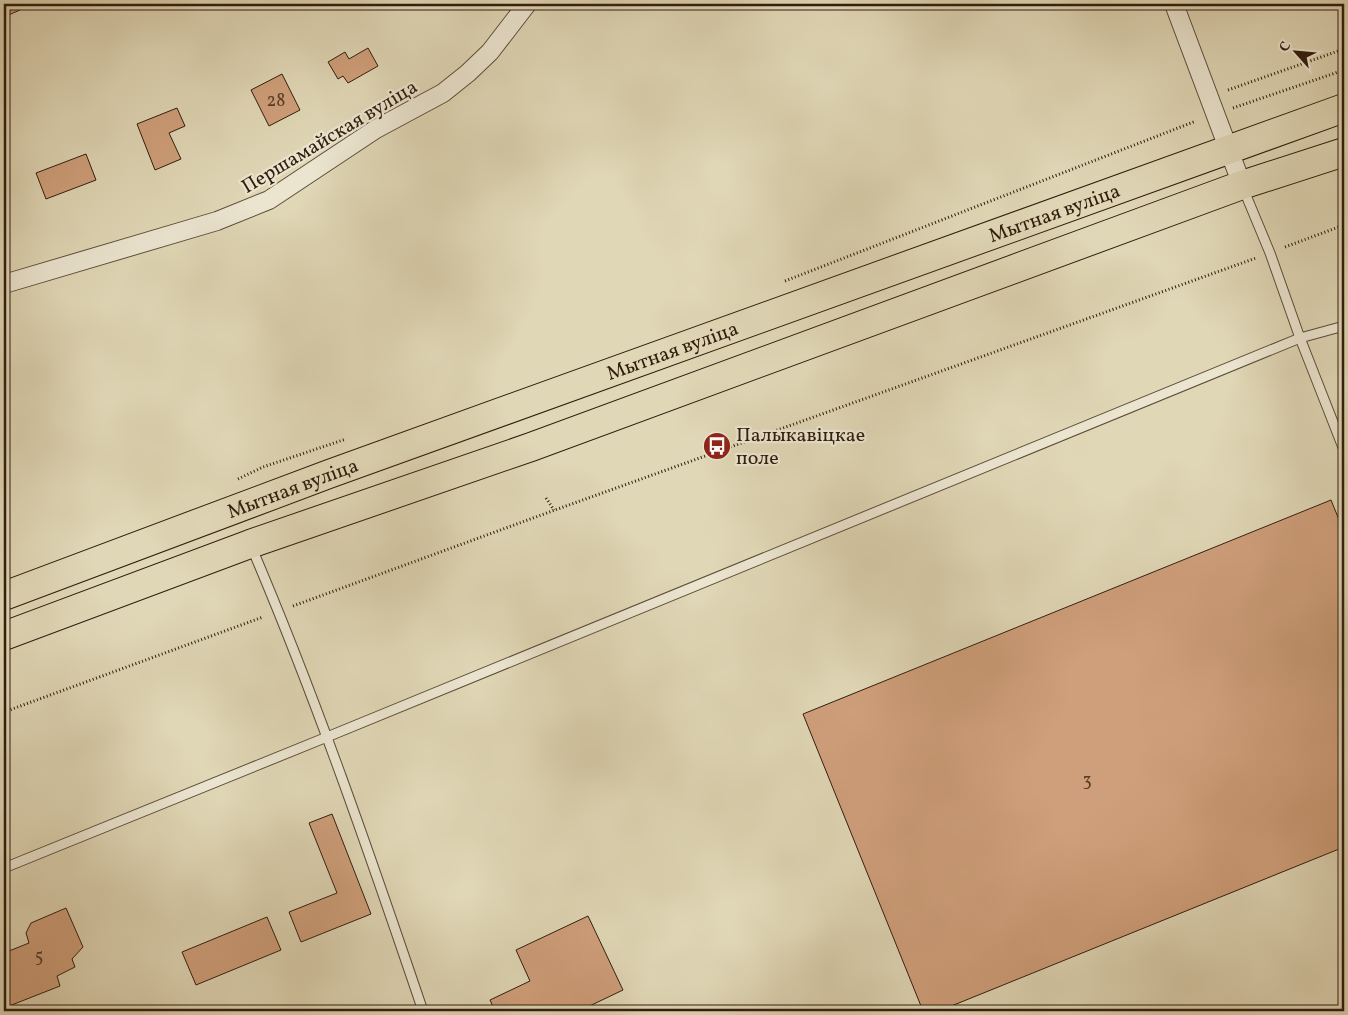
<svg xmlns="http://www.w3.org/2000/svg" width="1348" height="1015" viewBox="0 0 1348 1015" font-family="Vollkorn,serif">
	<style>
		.building { fill: #cf9f7b; stroke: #301d0e }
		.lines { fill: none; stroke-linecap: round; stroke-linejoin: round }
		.lane-casing { stroke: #5c4c38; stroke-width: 11 }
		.street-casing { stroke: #5c4c38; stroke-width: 20 }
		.primary-casing { stroke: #301d0e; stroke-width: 30 }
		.path { stroke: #301d0e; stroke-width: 3; stroke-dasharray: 1 2.5; stroke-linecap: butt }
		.lane { stroke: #ebe5d0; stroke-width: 9 }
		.street { stroke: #ebe5d0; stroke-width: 18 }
		.primary { stroke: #e0d7b6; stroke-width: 28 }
		.labels { text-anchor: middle; stroke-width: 4.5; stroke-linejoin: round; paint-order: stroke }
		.number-label { font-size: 18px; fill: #583e29 }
		.street-label { font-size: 20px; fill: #301d0e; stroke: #ebe5d0 }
		.poi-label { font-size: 20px; fill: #301d0e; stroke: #ebe5d0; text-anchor: start }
	</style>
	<rect width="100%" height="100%" fill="#e0d7b6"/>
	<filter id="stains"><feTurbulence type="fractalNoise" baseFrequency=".004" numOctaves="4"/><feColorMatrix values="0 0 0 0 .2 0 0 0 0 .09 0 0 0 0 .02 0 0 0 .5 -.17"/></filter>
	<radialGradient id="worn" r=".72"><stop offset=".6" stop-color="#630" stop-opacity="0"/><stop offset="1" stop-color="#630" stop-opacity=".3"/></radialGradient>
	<path class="building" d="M 4,4 L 18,4 L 20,10 L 4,17 Z
		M 368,48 L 378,66 L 348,83 L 343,76 L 338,79 L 328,62 L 345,52 L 349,59 Z
		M 282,74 L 300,110 L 269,126 L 251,90 Z
		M 177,108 L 185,126 L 169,133 L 181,159 L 155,170 L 137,124 Z
		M 86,154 L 96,180 L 46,199 L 36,173 Z
		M 1331,500 L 1344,532 L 1344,847 L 939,1011 L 923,1011 L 803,714 Z
		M 332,814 L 371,914 L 301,942 L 289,912 L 337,893 L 309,823 Z
		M 66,908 L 83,947 L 72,959 L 75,967 L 57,976 L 60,986 L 4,1008 L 4,953 L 29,943 L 26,933 L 31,923 Z
		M 588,916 L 623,990 L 579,1011 L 495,1011 L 490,1000 L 530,981 L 516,950 Z
		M 267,917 L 281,950 L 196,985 L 182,952 Z"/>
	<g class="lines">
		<defs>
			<path id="lane" d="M 1243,188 L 1270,253 L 1300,338 L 1344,450
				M 251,546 C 316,698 370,855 423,1011
				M 4,868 L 327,737 L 1300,338 L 1344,326"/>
			<path id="street" d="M 1174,4 L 1242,185
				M 4,284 L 217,221 L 269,200 L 376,129 L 443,93 L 468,73 L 490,52 L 527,4"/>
			<g id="primary">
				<path id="s1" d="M 4,596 L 329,474 L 1344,108"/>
				<path d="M 4,636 L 250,544 L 531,447 L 1242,185 L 1344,152"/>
			</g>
		</defs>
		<use href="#lane" class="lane-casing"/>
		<use href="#street" class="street-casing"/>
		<use href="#primary" class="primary-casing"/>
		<path class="path" d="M 1228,90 L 1344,49
			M 1233,108 L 1344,70
			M 1285,247 L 1344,225
			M 785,281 L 1196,121
			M 238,479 L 263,467 L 346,439
			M 546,498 L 554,510
			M 293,606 L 555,510 L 1256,258
			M 4,712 L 263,617"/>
		<use href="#lane" class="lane"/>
		<use href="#street" class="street"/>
		<use href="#primary" class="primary"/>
	</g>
	<defs>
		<symbol id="bus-disc" viewBox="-11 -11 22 22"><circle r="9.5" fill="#8f2418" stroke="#ebe5d0"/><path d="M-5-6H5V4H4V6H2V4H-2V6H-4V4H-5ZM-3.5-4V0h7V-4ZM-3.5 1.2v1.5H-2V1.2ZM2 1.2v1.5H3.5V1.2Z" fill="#fff"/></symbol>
	</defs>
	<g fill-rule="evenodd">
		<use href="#bus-disc" x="701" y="430" width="32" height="32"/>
	</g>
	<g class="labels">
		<g class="number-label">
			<text x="276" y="106">28</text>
			<text x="1087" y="786">3</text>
			<text x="39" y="962">5</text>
		</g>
		<g class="street-label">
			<text transform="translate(329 136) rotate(-31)" y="7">Першамайская вуліца</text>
			<text dy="7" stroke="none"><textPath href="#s1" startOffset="1118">Мытная вуліца</textPath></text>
			<text dy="7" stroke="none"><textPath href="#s1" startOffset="712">Мытная вуліца</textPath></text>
			<text dy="7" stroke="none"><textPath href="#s1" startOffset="308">Мытная вуліца</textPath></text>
		</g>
		<g class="poi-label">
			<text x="736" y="441">Палыкавіцкае<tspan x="736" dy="23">поле</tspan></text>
		</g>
	</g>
	<rect width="1348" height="1015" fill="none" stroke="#e0d7b6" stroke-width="20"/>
	<rect x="5" y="5" width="1338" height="1005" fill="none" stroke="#301d0e" stroke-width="2.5"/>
	<rect x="10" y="10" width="1328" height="995" fill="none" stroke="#301d0e"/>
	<g transform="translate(1296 52) rotate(297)" stroke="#ebe5d0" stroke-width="4" paint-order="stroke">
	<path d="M0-4L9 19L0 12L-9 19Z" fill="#301d0e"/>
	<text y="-8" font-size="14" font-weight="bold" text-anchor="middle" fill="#301d0e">С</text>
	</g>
	<rect width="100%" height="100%" filter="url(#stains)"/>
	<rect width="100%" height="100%" fill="url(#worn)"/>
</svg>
